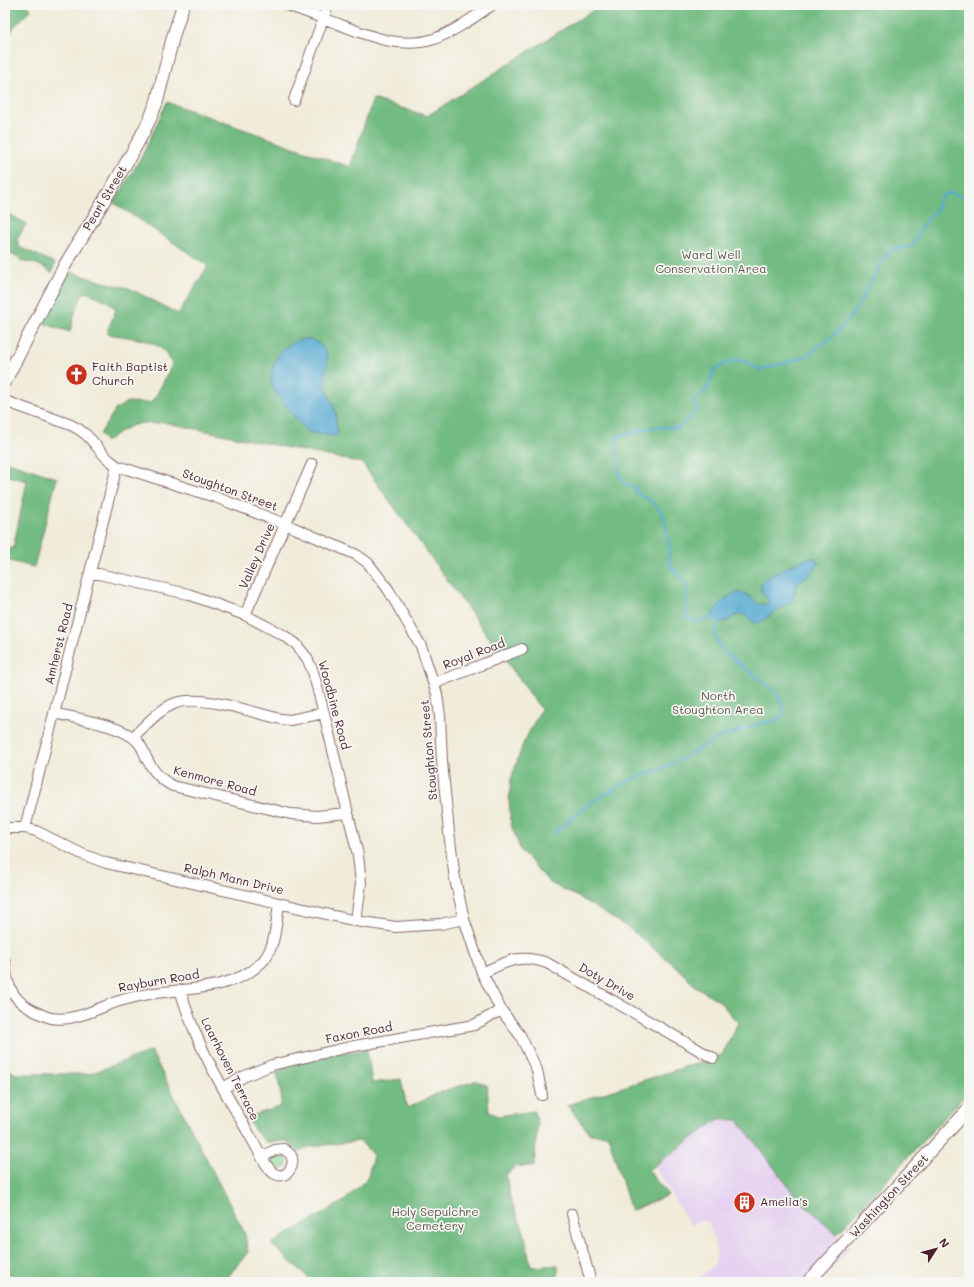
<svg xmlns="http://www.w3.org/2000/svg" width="974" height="1287" viewBox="0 0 974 1287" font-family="Mali,sans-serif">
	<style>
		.built { fill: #e6d2f0 }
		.green { fill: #8ddb9a; stroke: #6c7d62 }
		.forest { fill: #72bb82; stroke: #5e6d56 }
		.water { fill: #56aad2; stroke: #50647e }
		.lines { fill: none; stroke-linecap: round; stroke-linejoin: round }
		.stream { stroke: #56aad2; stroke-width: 2.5 }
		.minor-casing { stroke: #846768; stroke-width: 12 }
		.major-casing { stroke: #846768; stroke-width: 14 }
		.minor { stroke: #fff; stroke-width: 10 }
		.major { stroke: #fff; stroke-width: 12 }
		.labels { text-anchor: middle; stroke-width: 3.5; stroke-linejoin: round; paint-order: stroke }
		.street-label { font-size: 12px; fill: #4a1f2b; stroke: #f6f6f2 }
		.park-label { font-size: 12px; fill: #5e574c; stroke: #f6f6f2 }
		.poi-label { font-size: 12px; fill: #4a1f2b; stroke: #f6f6f2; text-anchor: start }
	</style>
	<rect width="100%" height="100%" fill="#f6f6f2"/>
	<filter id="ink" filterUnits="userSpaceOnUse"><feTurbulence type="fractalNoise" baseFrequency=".025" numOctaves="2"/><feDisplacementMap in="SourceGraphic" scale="8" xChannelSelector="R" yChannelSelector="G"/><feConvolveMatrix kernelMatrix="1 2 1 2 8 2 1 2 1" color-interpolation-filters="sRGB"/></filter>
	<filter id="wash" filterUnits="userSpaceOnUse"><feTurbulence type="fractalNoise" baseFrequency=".012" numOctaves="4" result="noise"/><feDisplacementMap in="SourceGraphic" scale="16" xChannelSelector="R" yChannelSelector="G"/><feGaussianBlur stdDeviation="0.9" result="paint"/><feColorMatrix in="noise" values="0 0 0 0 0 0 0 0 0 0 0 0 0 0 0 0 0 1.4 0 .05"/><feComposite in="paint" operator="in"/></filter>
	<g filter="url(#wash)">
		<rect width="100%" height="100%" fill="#f1ecda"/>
		<path class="built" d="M 719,1119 L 738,1120 L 797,1198 L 837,1234 L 851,1248 L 819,1282 L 703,1282 L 700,1276 L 714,1266 L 717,1253 L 709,1222 L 702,1220 L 690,1225 L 654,1165 Z"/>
		<path class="green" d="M271 1162a8 8 0 1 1 16 0a8 8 0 1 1-16 0Z"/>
		<path class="forest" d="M 5,5 L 28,5 L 31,10 L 13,28 L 5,46 Z
			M 601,5 L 969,5 L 969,1091 L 837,1234 L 797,1198 L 738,1120 L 719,1119 L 648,1170 L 668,1195 L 631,1211 L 608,1135 L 590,1134 L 567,1105 L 722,1055 L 738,1023 L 719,1001 L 695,986 L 674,965 L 630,929 L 580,898 L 550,883 L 521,851 L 511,825 L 509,801 L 511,779 L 523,744 L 541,709 L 362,463 L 162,422 C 155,425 150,423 143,423 C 129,425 116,433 106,442 L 100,434 L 115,410 L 127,402 L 150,403 L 156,396 L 172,365 C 165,338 130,338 108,334 L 108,329 L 116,310 L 108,301 L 88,293 L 83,293 L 76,309 L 70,332 L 45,324 L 44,320 L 45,315 L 70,272 L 103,282 L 129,288 L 178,314 L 208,266 L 114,203 L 142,156 L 167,102 L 350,167 L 373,99 L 427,116 Z
			M 5,211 L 26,224 L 17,239 L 19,247 L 55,263 L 52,273 C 41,265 35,262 21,262 L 19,257 L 5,253 Z
			M 5,461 L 57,478 L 34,567 L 5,560 L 5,547 L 13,549 L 27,481 L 5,475 Z
			M 367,1050 L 372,1083 L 401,1079 L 407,1108 L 443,1091 L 475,1081 L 487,1085 L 489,1112 L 498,1116 L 534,1111 L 538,1123 L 534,1167 L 516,1166 L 506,1175 L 510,1198 L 524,1232 L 531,1267 L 558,1265 L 558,1282 L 313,1282 L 271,1244 L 344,1201 L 368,1177 L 373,1155 L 360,1141 L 308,1147 L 298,1152 L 287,1141 L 266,1142 L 255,1131 L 247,1117 L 280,1107 L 282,1101 L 277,1073 L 284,1067 L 340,1053 Z
			M 151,1051 L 245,1234 L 248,1252 L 224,1282 L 19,1282 L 5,1270 L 5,1067 L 16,1074 L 89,1074 Z"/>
		<path class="water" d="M 303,339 C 308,338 313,340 318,343 C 336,357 323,369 326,386 C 328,395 333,402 335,410 C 337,415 336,420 336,425 C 337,428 338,431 338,434 L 336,436 C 333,436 313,434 309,432 C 301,427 275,394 271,384 C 270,381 271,376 272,372 C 275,354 284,344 303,339 Z
			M 814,557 L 818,563 L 815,570 L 798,583 L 792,601 L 762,621 L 756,624 C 751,622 750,617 746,615 C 739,613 731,617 727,622 L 716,621 L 712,617 C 714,607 732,590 742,593 C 748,594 754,600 758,604 L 766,604 L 769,601 L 761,591 L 761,582 C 772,574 800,559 814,557 Z"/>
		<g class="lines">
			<path class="stream" d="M 553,834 L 588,805 L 602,796 L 629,781 L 672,764 L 711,742 L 723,736 L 762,723 L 776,720 L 782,716 C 791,683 722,666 716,636 C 715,631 717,626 719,622 L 712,617 C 703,620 695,624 687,617 L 688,586 L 684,580 L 670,566 L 669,558 L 670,548 L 664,516 L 654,503 L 635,492 L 636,487 L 626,484 L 620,478 L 616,437 L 654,427 L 679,428 L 698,408 L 693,402 L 707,389 L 714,370 L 728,362 L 742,360 L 760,370 L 804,357 L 829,339 L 845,324 L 853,314 L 885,257 L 891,250 L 896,248 L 906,248 L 914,244 L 922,226 L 936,210 L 940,199 L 944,195 L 949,193 L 969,198"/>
		</g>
	</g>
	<g filter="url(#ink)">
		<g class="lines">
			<defs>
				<path id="minor" d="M 287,5 C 304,11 320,17 336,23 C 366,35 401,50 434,39 C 455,31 473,18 492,5
					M 294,100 L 328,5
					M 5,401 L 71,425 C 89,433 94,445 107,458 C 110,461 114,463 117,466 L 215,497 L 285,524 L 357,555 L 368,563 L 388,589 L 421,646 L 437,694 L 440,716 L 442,762 L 449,832 L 455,879 L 464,919 L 482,973 L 501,1010 L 520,1035 L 537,1070 L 542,1095
					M 90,572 L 188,594 L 245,615 L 283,635 L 296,644 L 307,658 L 313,672 L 324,713 L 358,855 L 361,883 L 356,921
					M 245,615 L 312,464
					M 435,683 L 522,649
					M 54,713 C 77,719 122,725 137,741 C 142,746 144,752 146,757 C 152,770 160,780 173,786 L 291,814 L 317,816 L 347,813
					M 133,737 C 146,725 159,709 176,703 C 200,694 255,713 281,719 L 290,720 L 324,713
					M 5,828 L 25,828 L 36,831 L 82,854 L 106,863 L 356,921 L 396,927 L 441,924 L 464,919
					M 25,828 L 117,466
					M 5,962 C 6,982 11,998 29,1008 C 36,1012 43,1016 51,1018 C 73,1022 96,1009 116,1002 C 126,999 137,996 148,994 C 185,988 232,991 261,963 C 276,949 276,922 279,903
					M 482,973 C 507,962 518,953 547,963 L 713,1058
					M 180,990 C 185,1006 191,1023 198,1039 C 213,1074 234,1107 253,1141 C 258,1149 267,1170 275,1174 C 287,1180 296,1165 291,1155 L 284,1149 L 275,1150 L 262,1157
					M 223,1088 L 245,1076 L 272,1065 L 349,1047 L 474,1025 L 501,1010
					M 572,1214 L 591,1282"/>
				<path id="major" d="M 5,381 L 65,265 L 110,191 L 137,144 L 150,119 L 157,101 L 173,37 L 183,5
					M 808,1282 L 969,1109"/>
			</defs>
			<use href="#minor" class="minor-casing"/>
			<use href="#major" class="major-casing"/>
			<use href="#minor" class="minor"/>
			<use href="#major" class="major"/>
		</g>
	</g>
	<defs>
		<symbol id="church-disc" viewBox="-11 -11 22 22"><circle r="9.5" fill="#c8321e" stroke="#f6f6f2"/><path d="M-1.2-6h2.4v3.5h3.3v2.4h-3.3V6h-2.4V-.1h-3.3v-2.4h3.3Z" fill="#fff"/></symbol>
		<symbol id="building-disc" viewBox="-11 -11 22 22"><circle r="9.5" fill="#c8321e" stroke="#f6f6f2"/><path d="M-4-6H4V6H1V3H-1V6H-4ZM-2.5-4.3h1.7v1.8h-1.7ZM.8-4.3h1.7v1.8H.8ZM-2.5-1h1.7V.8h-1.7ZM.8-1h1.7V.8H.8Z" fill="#fff"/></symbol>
	</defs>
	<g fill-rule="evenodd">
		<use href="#church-disc" x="64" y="362" width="25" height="25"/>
		<use href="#building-disc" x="732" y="1190" width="25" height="25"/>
	</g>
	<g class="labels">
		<g class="street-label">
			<text transform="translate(105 198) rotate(-59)" y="4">Pearl Street</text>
			<text transform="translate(230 490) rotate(20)" y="4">Stoughton Street</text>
			<text transform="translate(257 556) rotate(-66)" y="4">Valley Drive</text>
			<text transform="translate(59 644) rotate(-76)" y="4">Amherst Road</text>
			<text transform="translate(474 654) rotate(-21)" y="4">Royal Road</text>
			<text transform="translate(334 705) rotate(75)" y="4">Woodbine Road</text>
			<text transform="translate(429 750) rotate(-95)" y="4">Stoughton Street</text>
			<text transform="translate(215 781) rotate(15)" y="4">Kenmore Road</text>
			<text transform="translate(234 879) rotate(13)" y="4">Ralph Mann Drive</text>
			<text transform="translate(159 981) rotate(-10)" y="4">Rayburn Road</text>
			<text transform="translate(607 982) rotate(30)" y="4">Doty Drive</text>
			<text transform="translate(359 1033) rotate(-11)" y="4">Faxon Road</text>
			<text transform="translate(230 1069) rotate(63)" y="4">Laarhoven Terrace</text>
			<text transform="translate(889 1196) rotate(-47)" y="4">Washington Street</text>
		</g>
		<g class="park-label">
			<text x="711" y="259">Ward Well<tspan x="711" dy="14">Conservation Area</tspan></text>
			<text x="718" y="700">North<tspan x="718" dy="14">Stoughton Area</tspan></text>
			<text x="435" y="1216">Holy Sepulchre<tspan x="435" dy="14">Cemetery</tspan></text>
		</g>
		<g class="poi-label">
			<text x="92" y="371">Faith Baptist<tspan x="92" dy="14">Church</tspan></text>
			<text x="760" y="1206">Amelia's</text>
		</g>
	</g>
	<rect width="974" height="1287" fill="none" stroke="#f6f6f2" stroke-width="20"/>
	<g transform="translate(936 1249) rotate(54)" stroke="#f6f6f2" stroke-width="3" paint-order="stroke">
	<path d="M0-3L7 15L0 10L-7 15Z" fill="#4a1f2b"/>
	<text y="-6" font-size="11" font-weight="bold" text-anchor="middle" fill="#4a1f2b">N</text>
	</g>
</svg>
